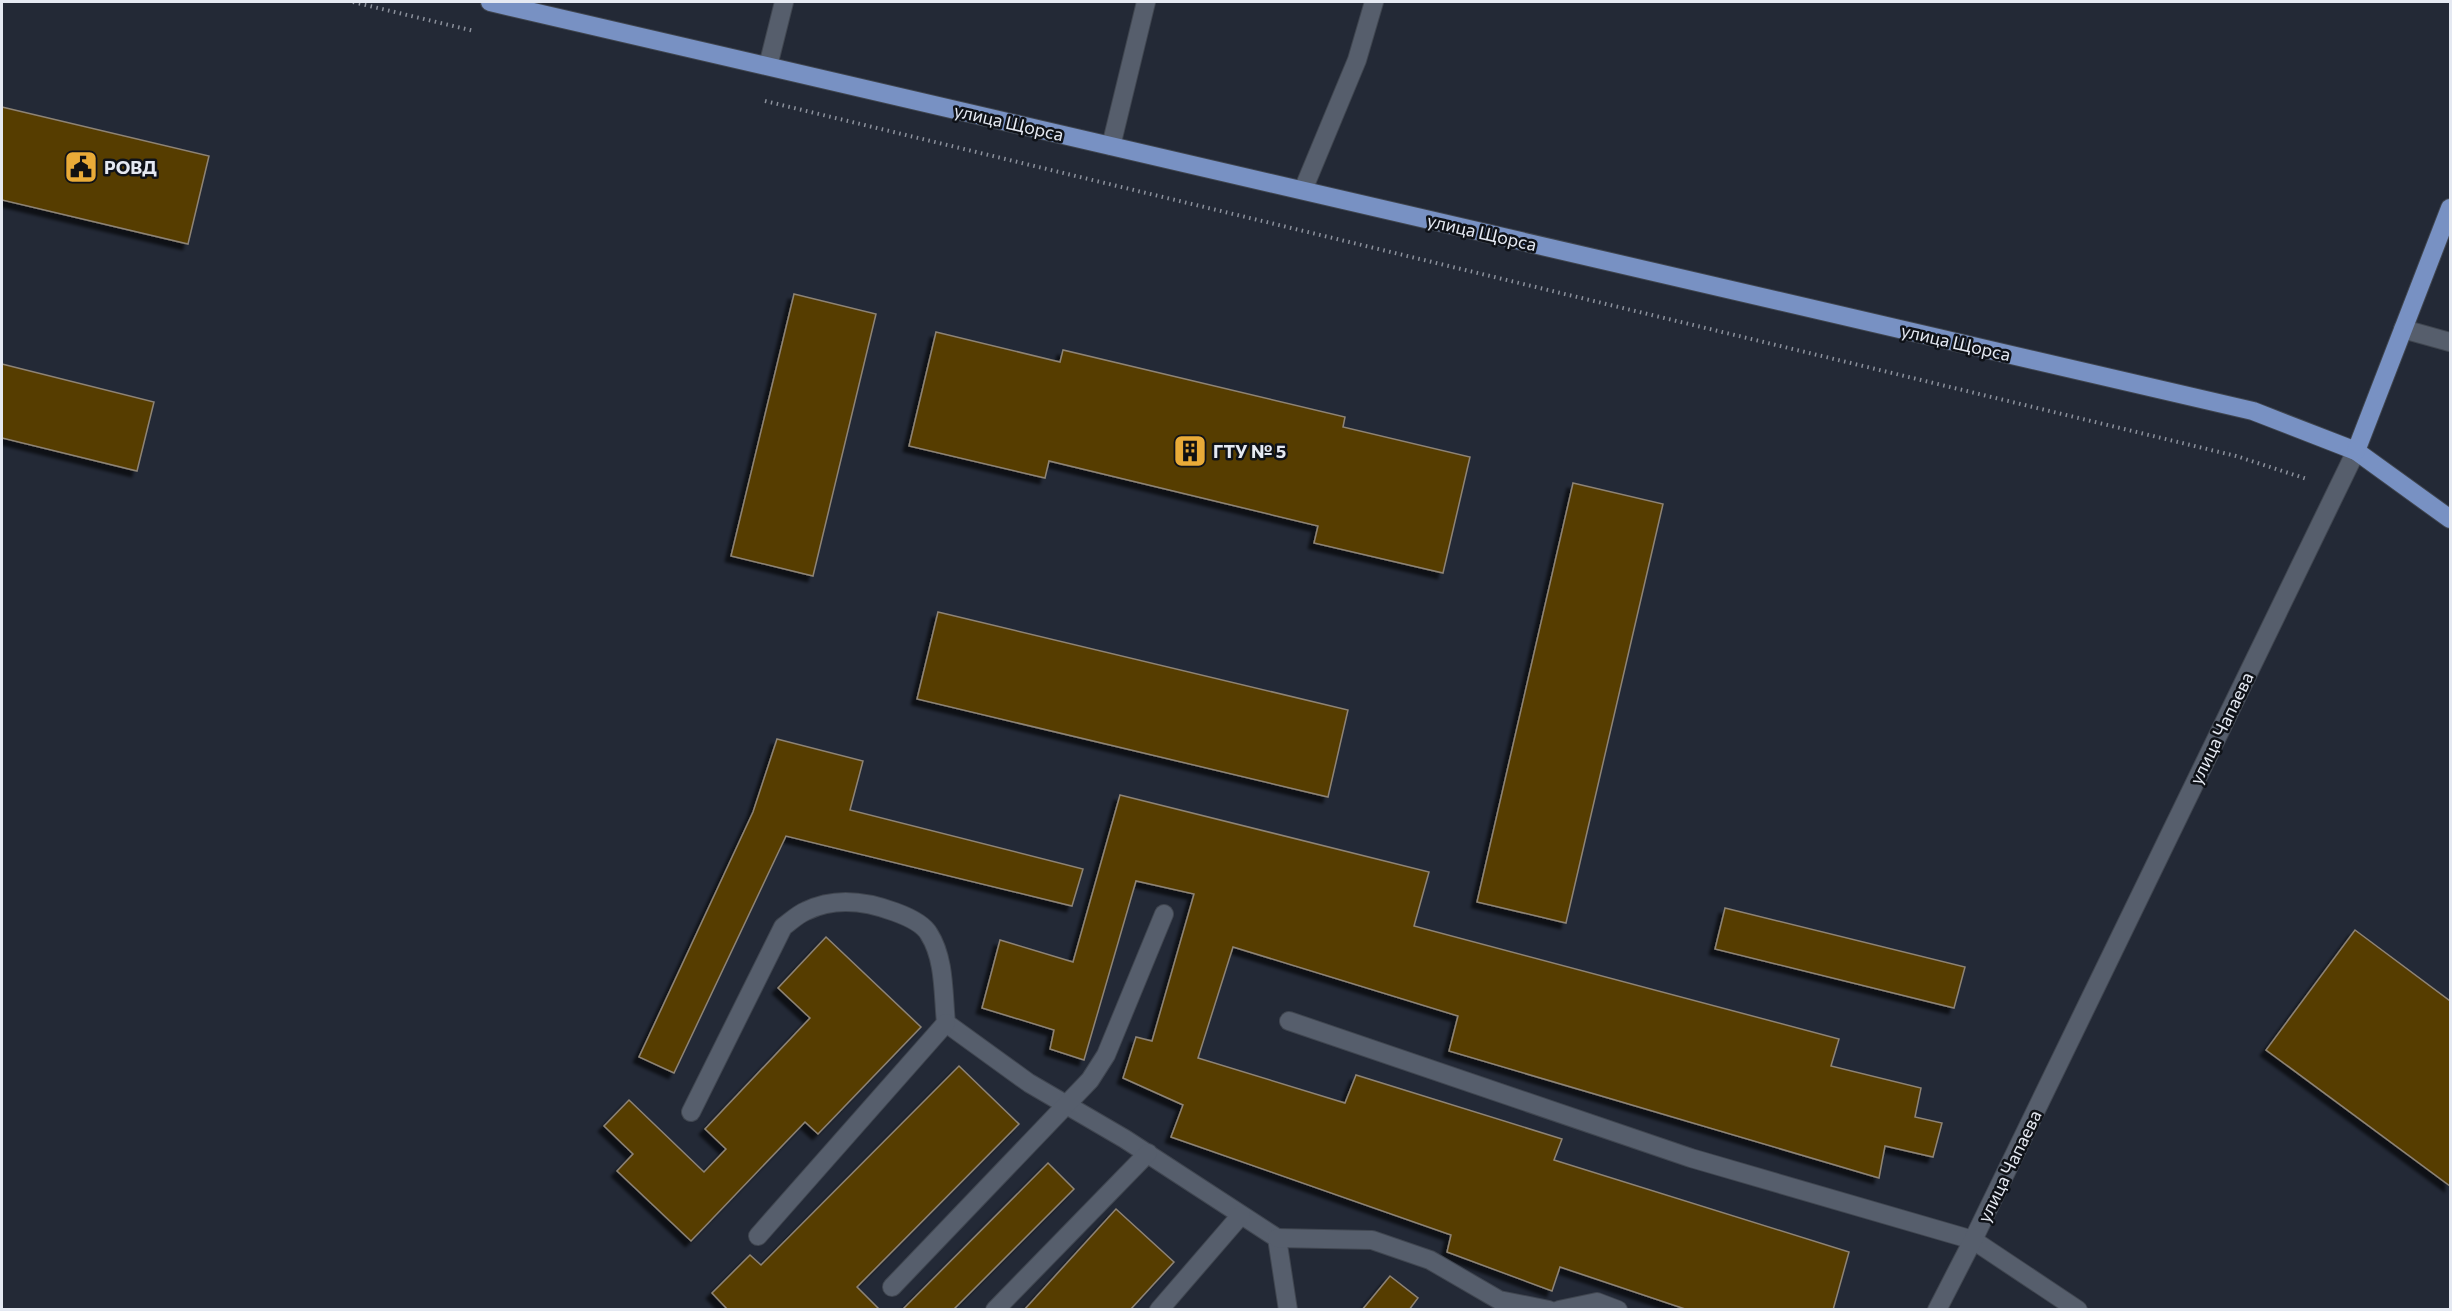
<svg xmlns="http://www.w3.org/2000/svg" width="2452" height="1311" font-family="Commissioner,sans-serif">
<defs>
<filter id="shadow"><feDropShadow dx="-5.5" dy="5.5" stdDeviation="1.5" flood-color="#0009"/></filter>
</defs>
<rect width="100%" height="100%" fill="#232936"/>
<!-- building -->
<g fill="#563c06" stroke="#8e8475" stroke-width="1.5" filter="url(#shadow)">
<polygon points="2,107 209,156 188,244 2,200"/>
<polygon points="794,294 876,314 813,576 731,556"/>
<polygon points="936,332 1060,362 1063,350 1345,417 1343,427 1470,457 1443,573 1314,543 1318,526 1049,461 1045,478 909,446"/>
<polygon points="2,364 154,402 137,471 2,438"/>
<polygon points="1573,483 1663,504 1566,923 1477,902"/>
<polygon points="938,612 1348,710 1328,797 917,699"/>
<polygon points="777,739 863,761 850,810 1083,869 1072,906 786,836 674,1073 639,1057 753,812"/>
<polygon points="1120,795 1429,872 1414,926 1839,1039 1831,1066 1921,1088 1915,1117 1942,1123 1933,1157 1885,1146 1879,1178 1449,1051 1458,1016 1233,947 1198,1058 1345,1103 1356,1075 1562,1139 1554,1160 1849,1252 1833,1310 1688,1310 1560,1267 1552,1291 1447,1252 1451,1235 1171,1137 1183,1105 1123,1078 1136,1037 1152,1041 1194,894 1136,881 1084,1060 1050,1049 1054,1030 982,1008 1000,940 1073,962"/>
<polygon points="1725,908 1965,967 1954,1008 1715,949"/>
<polygon points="2355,930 2450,1001 2450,1186 2266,1050"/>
<polygon points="826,937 921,1027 818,1134 805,1122 691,1241 617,1171 633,1154 604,1126 629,1100 704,1172 726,1149 705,1129 810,1018 778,988"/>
<polygon points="959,1066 1019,1124 857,1287 880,1310 728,1310 712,1293 750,1255 761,1265"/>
<polygon points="1048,1163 1074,1189 953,1310 902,1310"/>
<polygon points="1116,1209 1174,1262 1130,1310 1024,1310"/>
<polygon points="1390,1276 1418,1298 1409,1310 1362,1310"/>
</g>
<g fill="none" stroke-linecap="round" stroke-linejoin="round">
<defs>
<g id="minor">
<polyline points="768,66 784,2"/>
<polyline points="1111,146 1146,2"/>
<polyline points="1303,190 1357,60 1374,2"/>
<polyline points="2403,329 2450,342"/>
<polyline points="1289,1021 1691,1158 1973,1240 2078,1310"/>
<path d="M691,1112L783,927C790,922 798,914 806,911C834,897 866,901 895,912C906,916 923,923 929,934C945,959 943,994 946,1023L1029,1083L1125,1139L1277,1238L1288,1310"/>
<polyline points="758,1236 946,1023"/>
<polyline points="1277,1238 1372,1240 1430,1260 1499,1300 1549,1310"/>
<polyline points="892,1287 1090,1080 1106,1055 1164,914"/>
<polyline points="995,1310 1148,1153"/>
<polyline points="1159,1310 1241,1215"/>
<polyline points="1559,1310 1597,1302 1618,1310"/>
<polyline points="1937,1310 1973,1240 2356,451"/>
</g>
<g id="major">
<polyline points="490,2 2253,411 2356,451 2450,519"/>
<polyline points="2356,451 2450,208"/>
</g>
</defs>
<!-- minor casing -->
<use href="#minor" stroke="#404650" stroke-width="20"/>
<!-- major casing -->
<use href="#major" stroke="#404650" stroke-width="20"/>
<!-- path -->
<g stroke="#8c919c" stroke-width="4" stroke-dasharray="1.5 4.5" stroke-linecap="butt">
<polyline points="353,2 474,31"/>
<polyline points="765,101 2236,456 2307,479"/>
</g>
<!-- minor -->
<use href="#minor" stroke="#565e6c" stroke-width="18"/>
<!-- major -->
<use href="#major" stroke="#7891c3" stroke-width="18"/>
</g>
<!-- icons -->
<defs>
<symbol id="civic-square" viewBox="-11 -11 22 22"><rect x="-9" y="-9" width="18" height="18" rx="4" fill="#e9ab38" stroke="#0f1218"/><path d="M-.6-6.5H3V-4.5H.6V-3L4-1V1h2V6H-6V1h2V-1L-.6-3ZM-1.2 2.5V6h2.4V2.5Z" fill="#111"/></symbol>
<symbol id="building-square" viewBox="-11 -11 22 22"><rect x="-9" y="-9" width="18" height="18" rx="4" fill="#e9ab38" stroke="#0f1218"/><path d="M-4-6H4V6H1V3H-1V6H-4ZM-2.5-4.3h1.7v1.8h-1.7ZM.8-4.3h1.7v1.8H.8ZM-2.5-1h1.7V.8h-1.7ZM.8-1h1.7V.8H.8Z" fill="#111"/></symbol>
</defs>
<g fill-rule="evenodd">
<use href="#civic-square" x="62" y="148" width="38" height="38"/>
<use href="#building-square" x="1171" y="432" width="38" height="38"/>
</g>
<g text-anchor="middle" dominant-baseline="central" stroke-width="5" stroke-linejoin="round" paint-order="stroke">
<!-- street labels -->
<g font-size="18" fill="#e5e9f2" stroke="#0f1218">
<text transform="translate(1009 122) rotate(13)">улица Щорса</text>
<text transform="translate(1482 232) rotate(13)">улица Щорса</text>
<text transform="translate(1956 342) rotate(13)">улица Щорса</text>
<text transform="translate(2221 728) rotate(-64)">улица Чапаева</text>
<text transform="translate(2009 1166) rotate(-64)">улица Чапаева</text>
</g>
<!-- poi labels -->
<g font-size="18" font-weight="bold" fill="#e5e9f2" stroke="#0f1218" text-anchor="start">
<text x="104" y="167">РОВД</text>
<text x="1213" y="451">ГТУ № 5</text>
</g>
</g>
<!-- border -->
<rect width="2452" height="1311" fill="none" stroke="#e5e9f2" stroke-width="6"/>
</svg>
